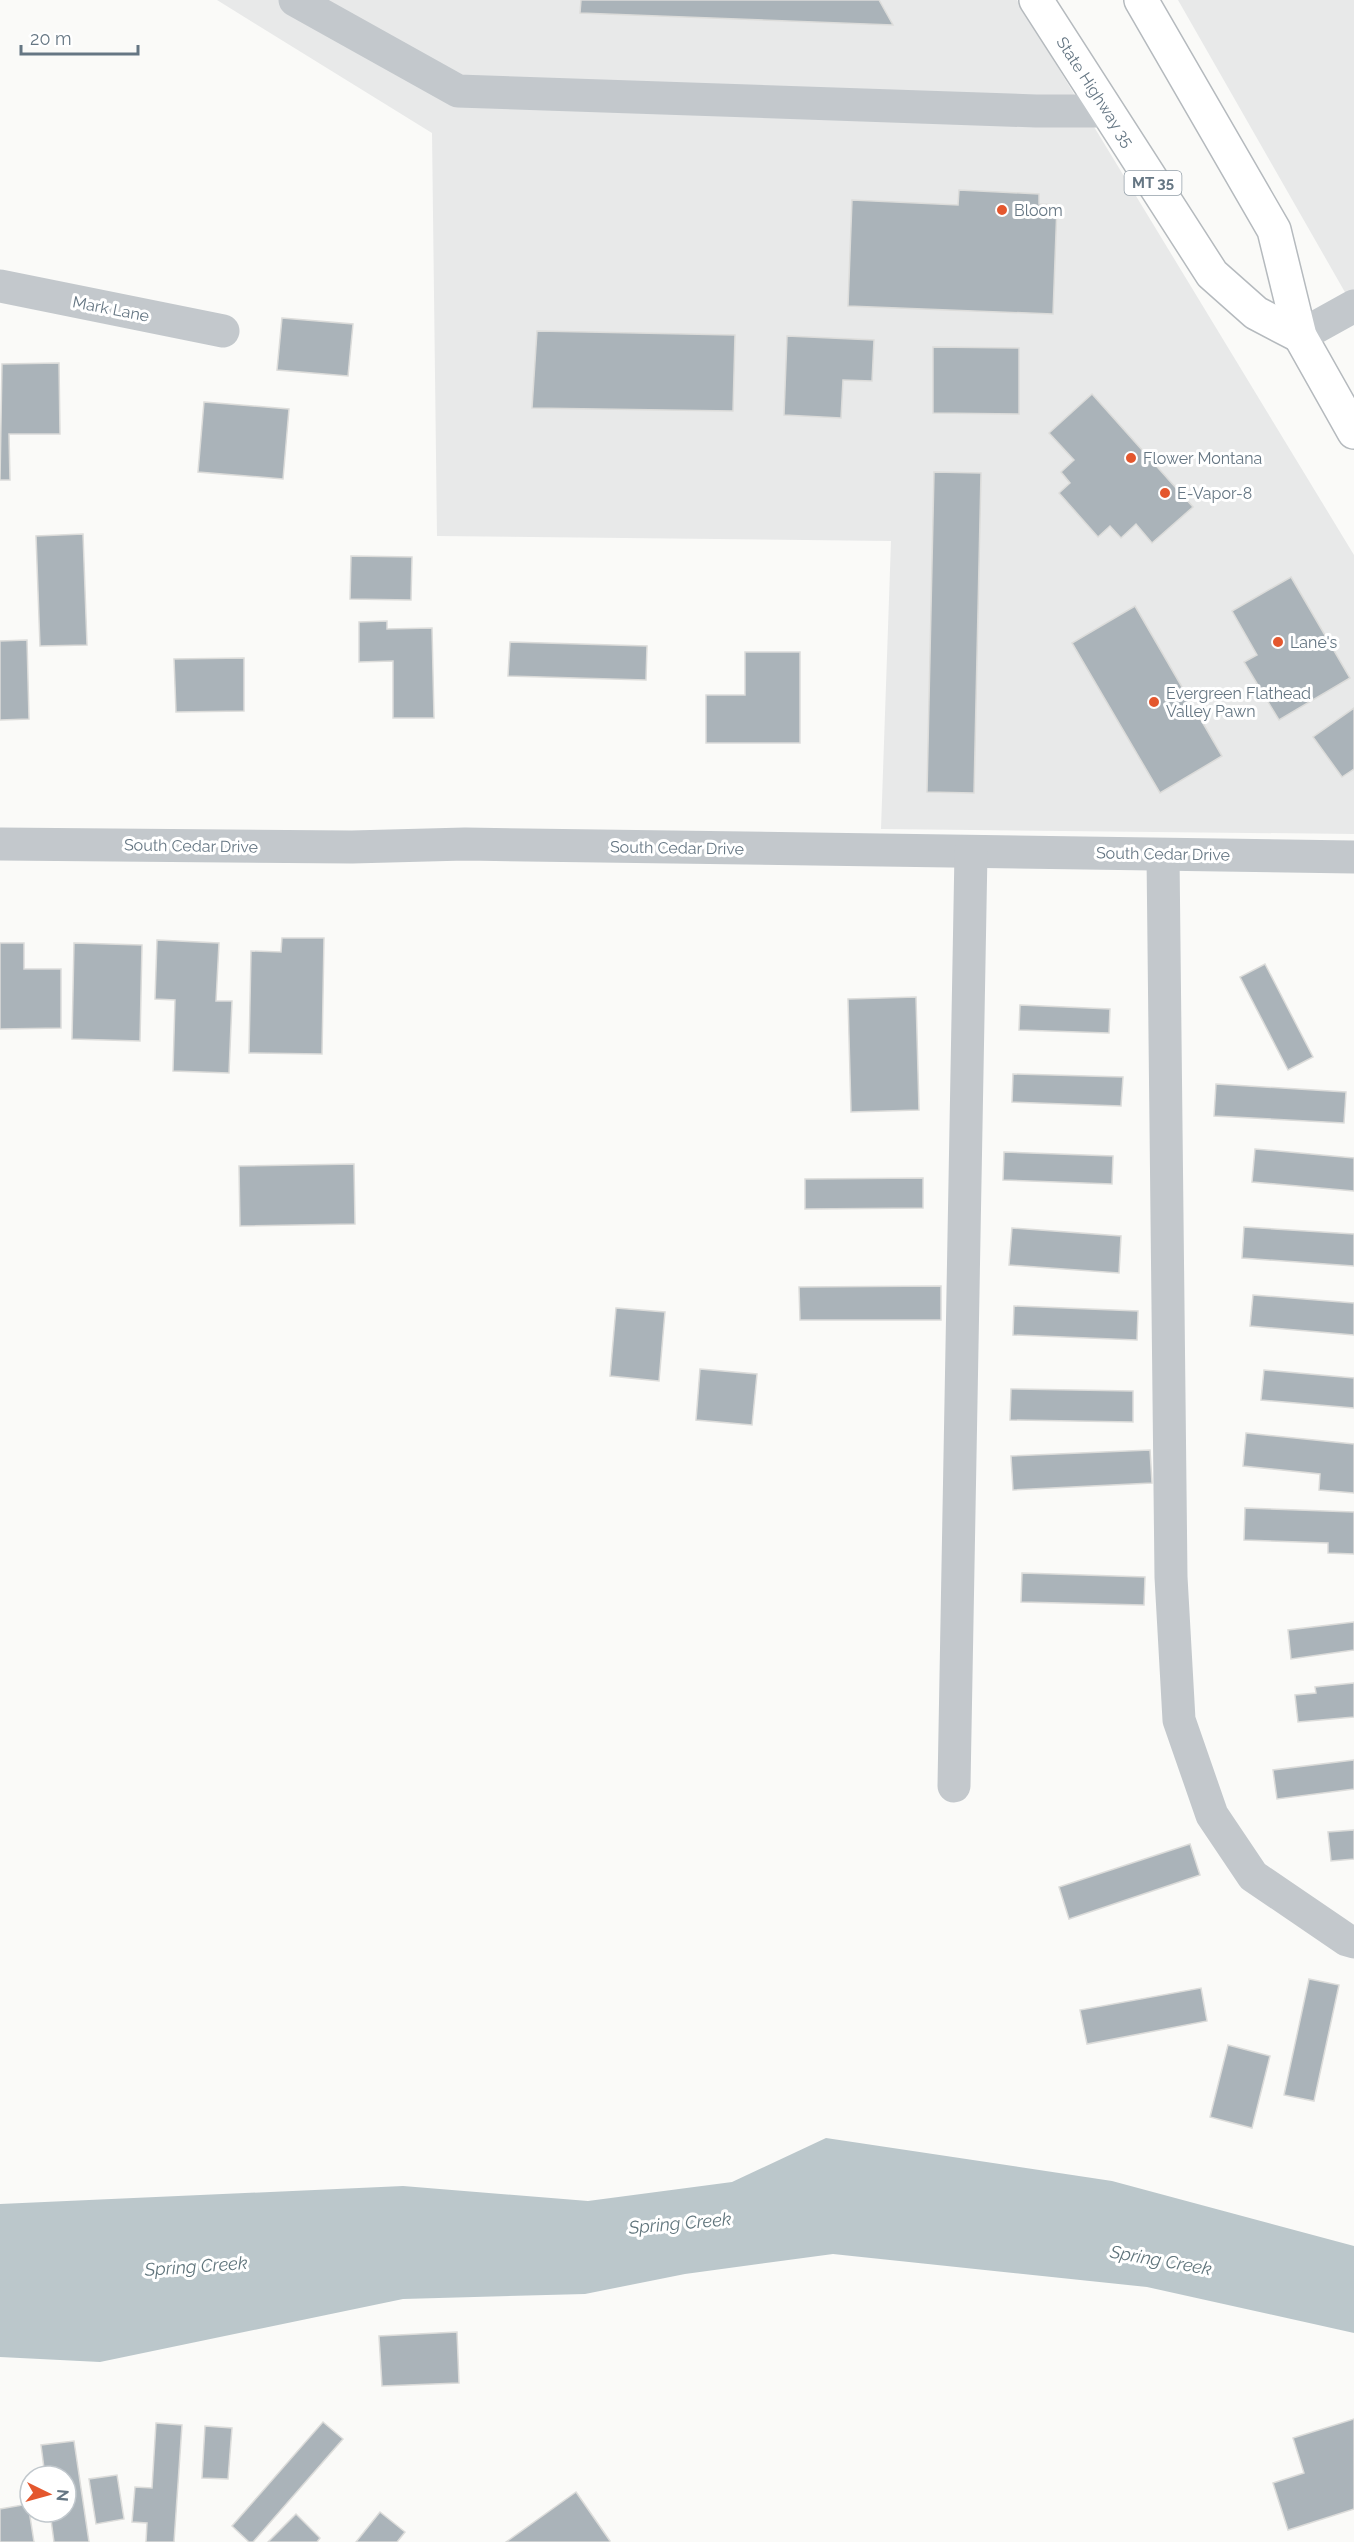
<svg xmlns="http://www.w3.org/2000/svg" width="1354" height="2542" font-family="Raleway,sans-serif">
<rect width="100%" height="100%" fill="#fafaf8"/>
<!-- built -->
<g fill="#e8e9e9">
<polygon points="217,0 1017,0 1354,555 1354,834 881,829 891,541 437,536 432,133"/>
<polygon points="1178,0 1354,0 1354,308"/>
</g>
<!-- water -->
<polygon fill="#bbc7cb" points="826,2138 1112,2181 1354,2246 1354,2333 1147,2287 833,2254 685,2274 585,2294 403,2299 100,2362 0,2357 0,2204 403,2186 588,2201 732,2182"/>
<!-- building -->
<g fill="#aab3b9" stroke="#dcdcda" stroke-width="1.5">
<polygon points="581,0 879,0 893,25 580,13"/>
<polygon points="959,190 1039,194 1039,204 1057,205 1053,314 848,306 852,200 958,205"/>
<polygon points="282,318 353,324 348,376 277,370"/>
<polygon points="537,331 735,335 733,411 532,408"/>
<polygon points="787,336 874,340 872,381 843,380 841,418 784,415"/>
<polygon points="933,347 1019,348 1019,414 933,413"/>
<polygon points="59,363 60,434 9,434 10,480 0,480 2,364"/>
<polygon points="1092,394 1193,507 1152,543 1136,524 1121,538 1110,526 1098,537 1059,493 1070,483 1061,472 1074,460 1049,433"/>
<polygon points="204,402 289,409 283,479 198,472"/>
<polygon points="934,472 981,473 974,793 927,792"/>
<polygon points="83,534 87,645 40,646 36,536"/>
<polygon points="351,556 412,557 411,600 350,599"/>
<polygon points="1291,577 1350,678 1279,720 1244,662 1257,655 1232,611"/>
<polygon points="1135,606 1222,756 1160,793 1072,643"/>
<polygon points="387,621 387,629 432,628 434,718 393,718 393,661 359,662 359,622"/>
<polygon points="27,640 29,719 0,720 0,641"/>
<polygon points="510,642 647,646 646,680 508,676"/>
<polygon points="745,652 800,652 800,743 706,743 706,695 745,695"/>
<polygon points="244,658 244,711 176,712 174,659"/>
<polygon points="1354,708 1354,769 1342,777 1313,737"/>
<polygon points="282,938 324,938 322,1054 249,1053 251,951 281,952"/>
<polygon points="157,940 219,943 216,1001 232,1001 229,1073 173,1071 175,1000 155,999"/>
<polygon points="0,943 24,943 24,969 61,969 61,1028 0,1029"/>
<polygon points="74,943 142,945 140,1041 72,1039"/>
<polygon points="1265,964 1313,1057 1288,1070 1240,977"/>
<polygon points="916,997 919,1110 851,1112 848,999"/>
<polygon points="1020,1005 1110,1009 1109,1033 1019,1030"/>
<polygon points="1013,1074 1123,1077 1121,1106 1012,1102"/>
<polygon points="1216,1084 1346,1092 1344,1123 1214,1116"/>
<polygon points="1255,1149 1354,1158 1354,1191 1252,1182"/>
<polygon points="1004,1152 1113,1156 1112,1184 1003,1180"/>
<polygon points="354,1164 355,1224 240,1226 239,1166"/>
<polygon points="923,1178 923,1208 805,1209 805,1179"/>
<polygon points="1244,1227 1354,1234 1354,1266 1242,1258"/>
<polygon points="1012,1228 1121,1236 1119,1273 1009,1265"/>
<polygon points="941,1286 941,1320 800,1320 799,1287"/>
<polygon points="1253,1295 1354,1303 1354,1335 1250,1326"/>
<polygon points="1014,1306 1138,1311 1137,1340 1013,1335"/>
<polygon points="616,1308 665,1312 659,1381 610,1376"/>
<polygon points="700,1369 757,1374 752,1425 696,1420"/>
<polygon points="1264,1370 1354,1378 1354,1408 1261,1400"/>
<polygon points="1011,1389 1133,1391 1133,1422 1010,1420"/>
<polygon points="1246,1433 1354,1444 1354,1493 1319,1490 1320,1474 1243,1466"/>
<polygon points="1150,1450 1152,1483 1013,1490 1011,1456"/>
<polygon points="1245,1508 1354,1512 1354,1554 1328,1553 1328,1543 1244,1540"/>
<polygon points="1022,1573 1145,1577 1144,1605 1021,1602"/>
<polygon points="1354,1622 1354,1650 1291,1659 1288,1630"/>
<polygon points="1354,1683 1354,1717 1298,1722 1295,1695 1316,1693 1315,1687"/>
<polygon points="1354,1760 1354,1789 1277,1799 1273,1770"/>
<polygon points="1354,1830 1354,1859 1331,1861 1328,1832"/>
<polygon points="1190,1844 1200,1875 1069,1919 1059,1887"/>
<polygon points="1309,1979 1339,1985 1314,2101 1284,2095"/>
<polygon points="1201,1988 1207,2021 1087,2044 1080,2010"/>
<polygon points="1228,2045 1270,2056 1252,2128 1210,2117"/>
<polygon points="457,2332 459,2383 382,2386 379,2336"/>
<polygon points="1354,2419 1354,2509 1288,2530 1273,2483 1304,2473 1293,2438"/>
<polygon points="323,2422 343,2439 253,2542 249,2542 232,2526"/>
<polygon points="156,2423 182,2425 174,2542 146,2542 147,2523 132,2522 135,2487 152,2488"/>
<polygon points="205,2426 232,2428 228,2479 202,2478"/>
<polygon points="74,2441 89,2542 54,2542 50,2512 66,2512 66,2476 45,2476 41,2445"/>
<polygon points="117,2475 124,2519 96,2524 89,2479"/>
<polygon points="576,2492 610,2541 609,2542 506,2542"/>
<polygon points="28,2504 34,2542 0,2542 0,2509"/>
<polygon points="380,2512 405,2532 397,2542 356,2542"/>
<polygon points="296,2514 320,2538 317,2542 268,2542"/>
</g>
<g fill="none" stroke-linecap="round" stroke-linejoin="round">
<defs>
<g id="major">
<polyline points="1036,0 1212,274 1256,313 1300,336"/>
<polyline points="1141,0 1274,230 1300,336 1354,432"/>
</g>
</defs>
<!-- major casing -->
<use href="#major" stroke="#b5babe" stroke-width="36"/>
<!-- minor -->
<g stroke="#c3c8cc" stroke-width="33">
<polyline points="295,0 458,91 1036,111 1107,111"/>
<polyline points="0,286 223,331"/>
<polyline points="1300,336 1354,306"/>
<polyline points="0,844 352,847 465,844 1354,857"/>
<polyline points="1163,855 1171,1577 1179,1720 1212,1815 1253,1876 1347,1940 1354,1942"/>
<polyline points="954,1786 971,852"/>
</g>
<!-- major -->
<use href="#major" stroke="#fff" stroke-width="33"/>
</g>
<!-- markers -->
<g fill="#e4572e" stroke="#fff" stroke-width="2">
<circle cx="1002" cy="210" r="6"/>
<circle cx="1131" cy="458" r="6"/>
<circle cx="1165" cy="493" r="6"/>
<circle cx="1278" cy="642" r="6"/>
<circle cx="1154" cy="702" r="6"/>
</g>
<g text-anchor="middle" dominant-baseline="central" stroke-width="6" stroke-linejoin="round" paint-order="stroke">
<!-- shield labels -->
<rect fill="#fff" stroke="#939fa8" stroke-width="1.5" x="1124.5" y="171" width="57" height="24" rx="4.5"/>
<g font-size="15" font-weight="bold" fill="#657683">
<text x="1153" y="183">MT 35</text>
</g>
<!-- street labels -->
<g font-size="16" fill="#657683" stroke="#fff">
<text transform="translate(1095 92) rotate(57)">State Highway 35</text>
<text transform="translate(111 309) rotate(11)">Mark Lane</text>
<text transform="translate(191 846) rotate(1)">South Cedar Drive</text>
<text transform="translate(677 848) rotate(1)">South Cedar Drive</text>
<text transform="translate(1163 854) rotate(1)">South Cedar Drive</text>
</g>
<!-- poi labels -->
<g font-size="16" fill="#657683" stroke="#fff" text-anchor="start">
<text x="1014" y="210">Bloom</text>
<text x="1143" y="458">Flower Montana</text>
<text x="1177" y="493">E-Vapor-8</text>
<text x="1290" y="642">Lane's</text>
<text x="1166" y="693">Evergreen Flathead<tspan x="1166" dy="18">Valley Pawn</tspan></text>
</g>
<!-- water labels -->
<g font-size="18" font-style="italic" fill="#60757c" stroke="#fff">
<text transform="translate(680 2223) rotate(-5)">Spring Creek</text>
<text transform="translate(1161 2260) rotate(10)">Spring Creek</text>
<text transform="translate(196 2266) rotate(-4)">Spring Creek</text>
</g>
</g>
<!-- north arrow -->
<g transform="translate(48 2494) rotate(95)"><circle r="28" fill="#ffffff" stroke="#c1c8cd" stroke-width="1.5"/>
<path d="M0-4.5L10 22L0 15L-10 22Z" fill="#e4572e"/>
<text y="-9" font-size="16" font-weight="bold" text-anchor="middle" fill="#657683">N</text>
</g>
<!-- scale -->
<path d="M21 45v9h117v-9" fill="none" stroke="#657683" stroke-width="3"/>
<text x="30" y="45" font-size="18" fill="#657683" stroke="#ffffff" stroke-width="4.5" paint-order="stroke">20 m</text>
</svg>
